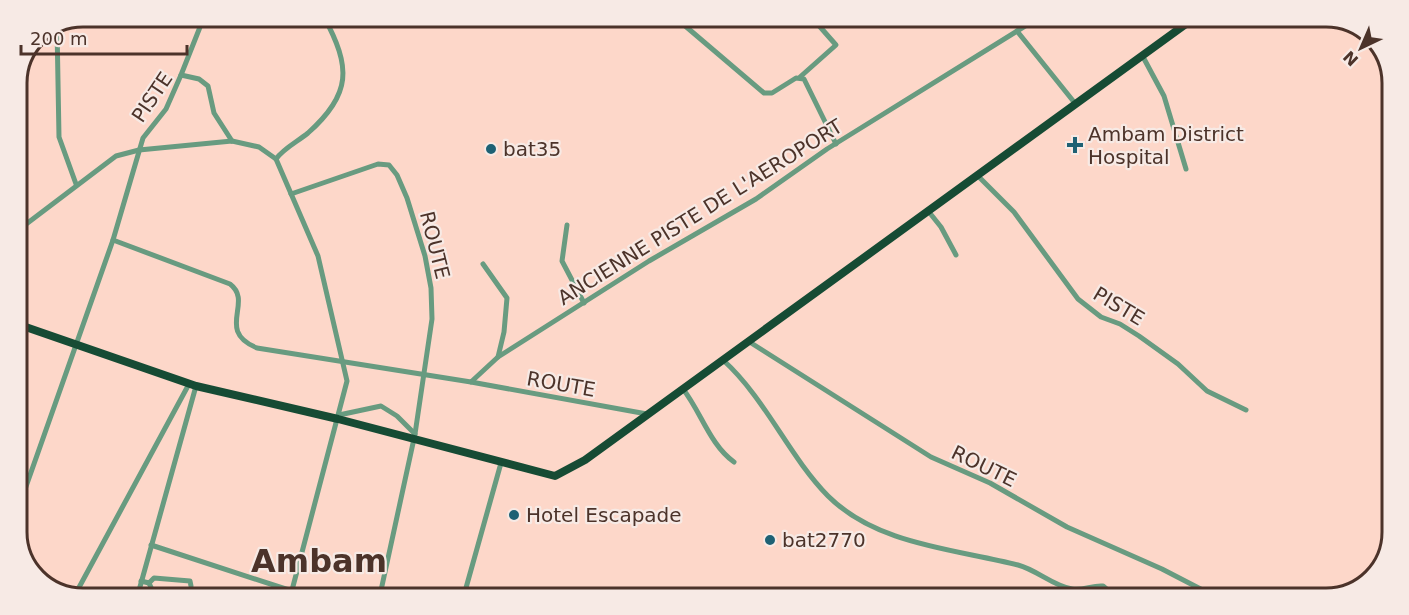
<svg xmlns="http://www.w3.org/2000/svg" width="1409" height="615" font-family="'DejaVu Sans',sans-serif">
<rect width="100%" height="100%" fill="#fdd7c9"/>
<g fill="none" stroke-linecap="round" stroke-linejoin="round">
<!-- minor -->
<g stroke="#689b80" stroke-width="5">
<polyline points="677,19 764,93 772,93 796,78 804,79 836,144"/>
<polyline points="57,27 59,137 76,184"/>
<polyline points="1017,31 1074,102"/>
<polyline points="1142,55 1164,96 1186,169"/>
<polyline points="181,75 204,17"/>
<polyline points="800,77 836,45 814,20"/>
<path d="M276,159C284,148 297,142 308,133C352,94 351,67 324,17"/>
<polyline points="977,175 1014,212 1078,299 1101,317 1120,324 1139,336 1178,364 1207,391 1246,410"/>
<polyline points="291,194 378,164 389,165 397,175 407,198 425,256 431,288 432,319 415,434 380,595"/>
<polyline points="929,212 941,227 956,255"/>
<polyline points="567,225 562,261 584,303"/>
<polyline points="17,231 116,156 139,150 232,141 259,147 276,159 318,256 347,381 291,594"/>
<path d="M113,240L230,284C254,302 215,331 257,348L471,382L498,357L649,261L756,199L827,149L1035,20"/>
<polyline points="483,264 507,298 504,332 498,357"/>
<polyline points="748,341 931,457 990,483 1067,527 1162,569 1218,598"/>
<path d="M723,360C766,399 788,455 828,496C877,545 955,549 1018,565C1037,570 1053,586 1072,589C1083,591 1092,585 1103,586L1117,598"/>
<polyline points="471,382 647,414"/>
<path d="M683,389C701,412 710,445 734,462"/>
<polyline points="339,415 381,406 397,416 415,434"/>
<polyline points="17,512 113,240 143,138 166,109 181,75 199,79 208,86 214,113 232,141"/>
<polyline points="151,545 292,591"/>
<polyline points="141,581 149,583 154,578 190,581 191,586"/>
<polyline points="149,583 154,594"/>
<polyline points="76,593 189,384"/>
<polyline points="138,594 196,386"/>
<polyline points="464,595 501,463"/>
</g>
<!-- trunk -->
<polyline stroke="#164b34" stroke-width="8" points="17,324 196,386 338,419 555,476 585,460 1190,21"/>
</g>
<!-- markers -->
<g fill="#1e6174" stroke="#f7eae5" stroke-width="2">
<path d="M1072 136h6v6h6v6h-6v6h-6v-6h-6v-6h6z"/>
<circle cx="491" cy="149" r="6"/>
<circle cx="514" cy="515" r="6"/>
<circle cx="770" cy="540" r="6"/>
</g>
<g text-anchor="middle" dominant-baseline="central" stroke-width="4.5" stroke-linejoin="round" paint-order="stroke">
<!-- street labels -->
<g font-size="20" fill="#4c332a" stroke="#f7eae5">
<text transform="translate(152 97) rotate(-56)">PISTE</text>
<text transform="translate(700 212) rotate(-32)">ANCIENNE PISTE DE L'AEROPORT</text>
<text transform="translate(435 245) rotate(76)">ROUTE</text>
<text transform="translate(1119 306) rotate(31)">PISTE</text>
<text transform="translate(561 384) rotate(10)">ROUTE</text>
<text transform="translate(984 466) rotate(26)">ROUTE</text>
</g>
<!-- poi labels -->
<g font-size="20" fill="#4c332a" stroke="#f7eae5" text-anchor="start">
<text x="1088" y="134">Ambam District<tspan x="1088" dy="23">Hospital</tspan></text>
<text x="503" y="149">bat35</text>
<text x="526" y="515">Hotel Escapade</text>
<text x="782" y="540">bat2770</text>
</g>
<!-- town labels -->
<g font-size="32" font-weight="bold" fill="#4c332a" stroke="#f7eae5">
<text x="319" y="561">Ambam</text>
</g>
</g>
<!-- crop -->
<path d="M0 0H1409V615H0ZM83 27H1326A56 56 0 0 1 1382 83V532A56 56 0 0 1 1326 588H83A56 56 0 0 1 27 532V83A56 56 0 0 1 83 27Z" fill="#f7eae5" fill-rule="evenodd"/>
<path fill="none" stroke="#4c332a" stroke-width="3" d="M83 27H1326A56 56 0 0 1 1382 83V532A56 56 0 0 1 1326 588H83A56 56 0 0 1 27 532V83A56 56 0 0 1 83 27Z"/>
<!-- north arrow -->
<g transform="translate(1361 48) rotate(224)" stroke="#f7eae5" stroke-width="4.5" paint-order="stroke">
<path d="M0-4.5L10 22L0 15L-10 22Z" fill="#4c332a"/>
<text y="-9" font-size="16" font-weight="bold" text-anchor="middle" fill="#4c332a">N</text>
</g>
<!-- scale -->
<path d="M21 45v9h166v-9" fill="none" stroke="#4c332a" stroke-width="3"/>
<text x="30" y="45" font-size="18" fill="#4c332a" stroke="#f7eae5" stroke-width="4.5" paint-order="stroke">200 m</text>
</svg>
